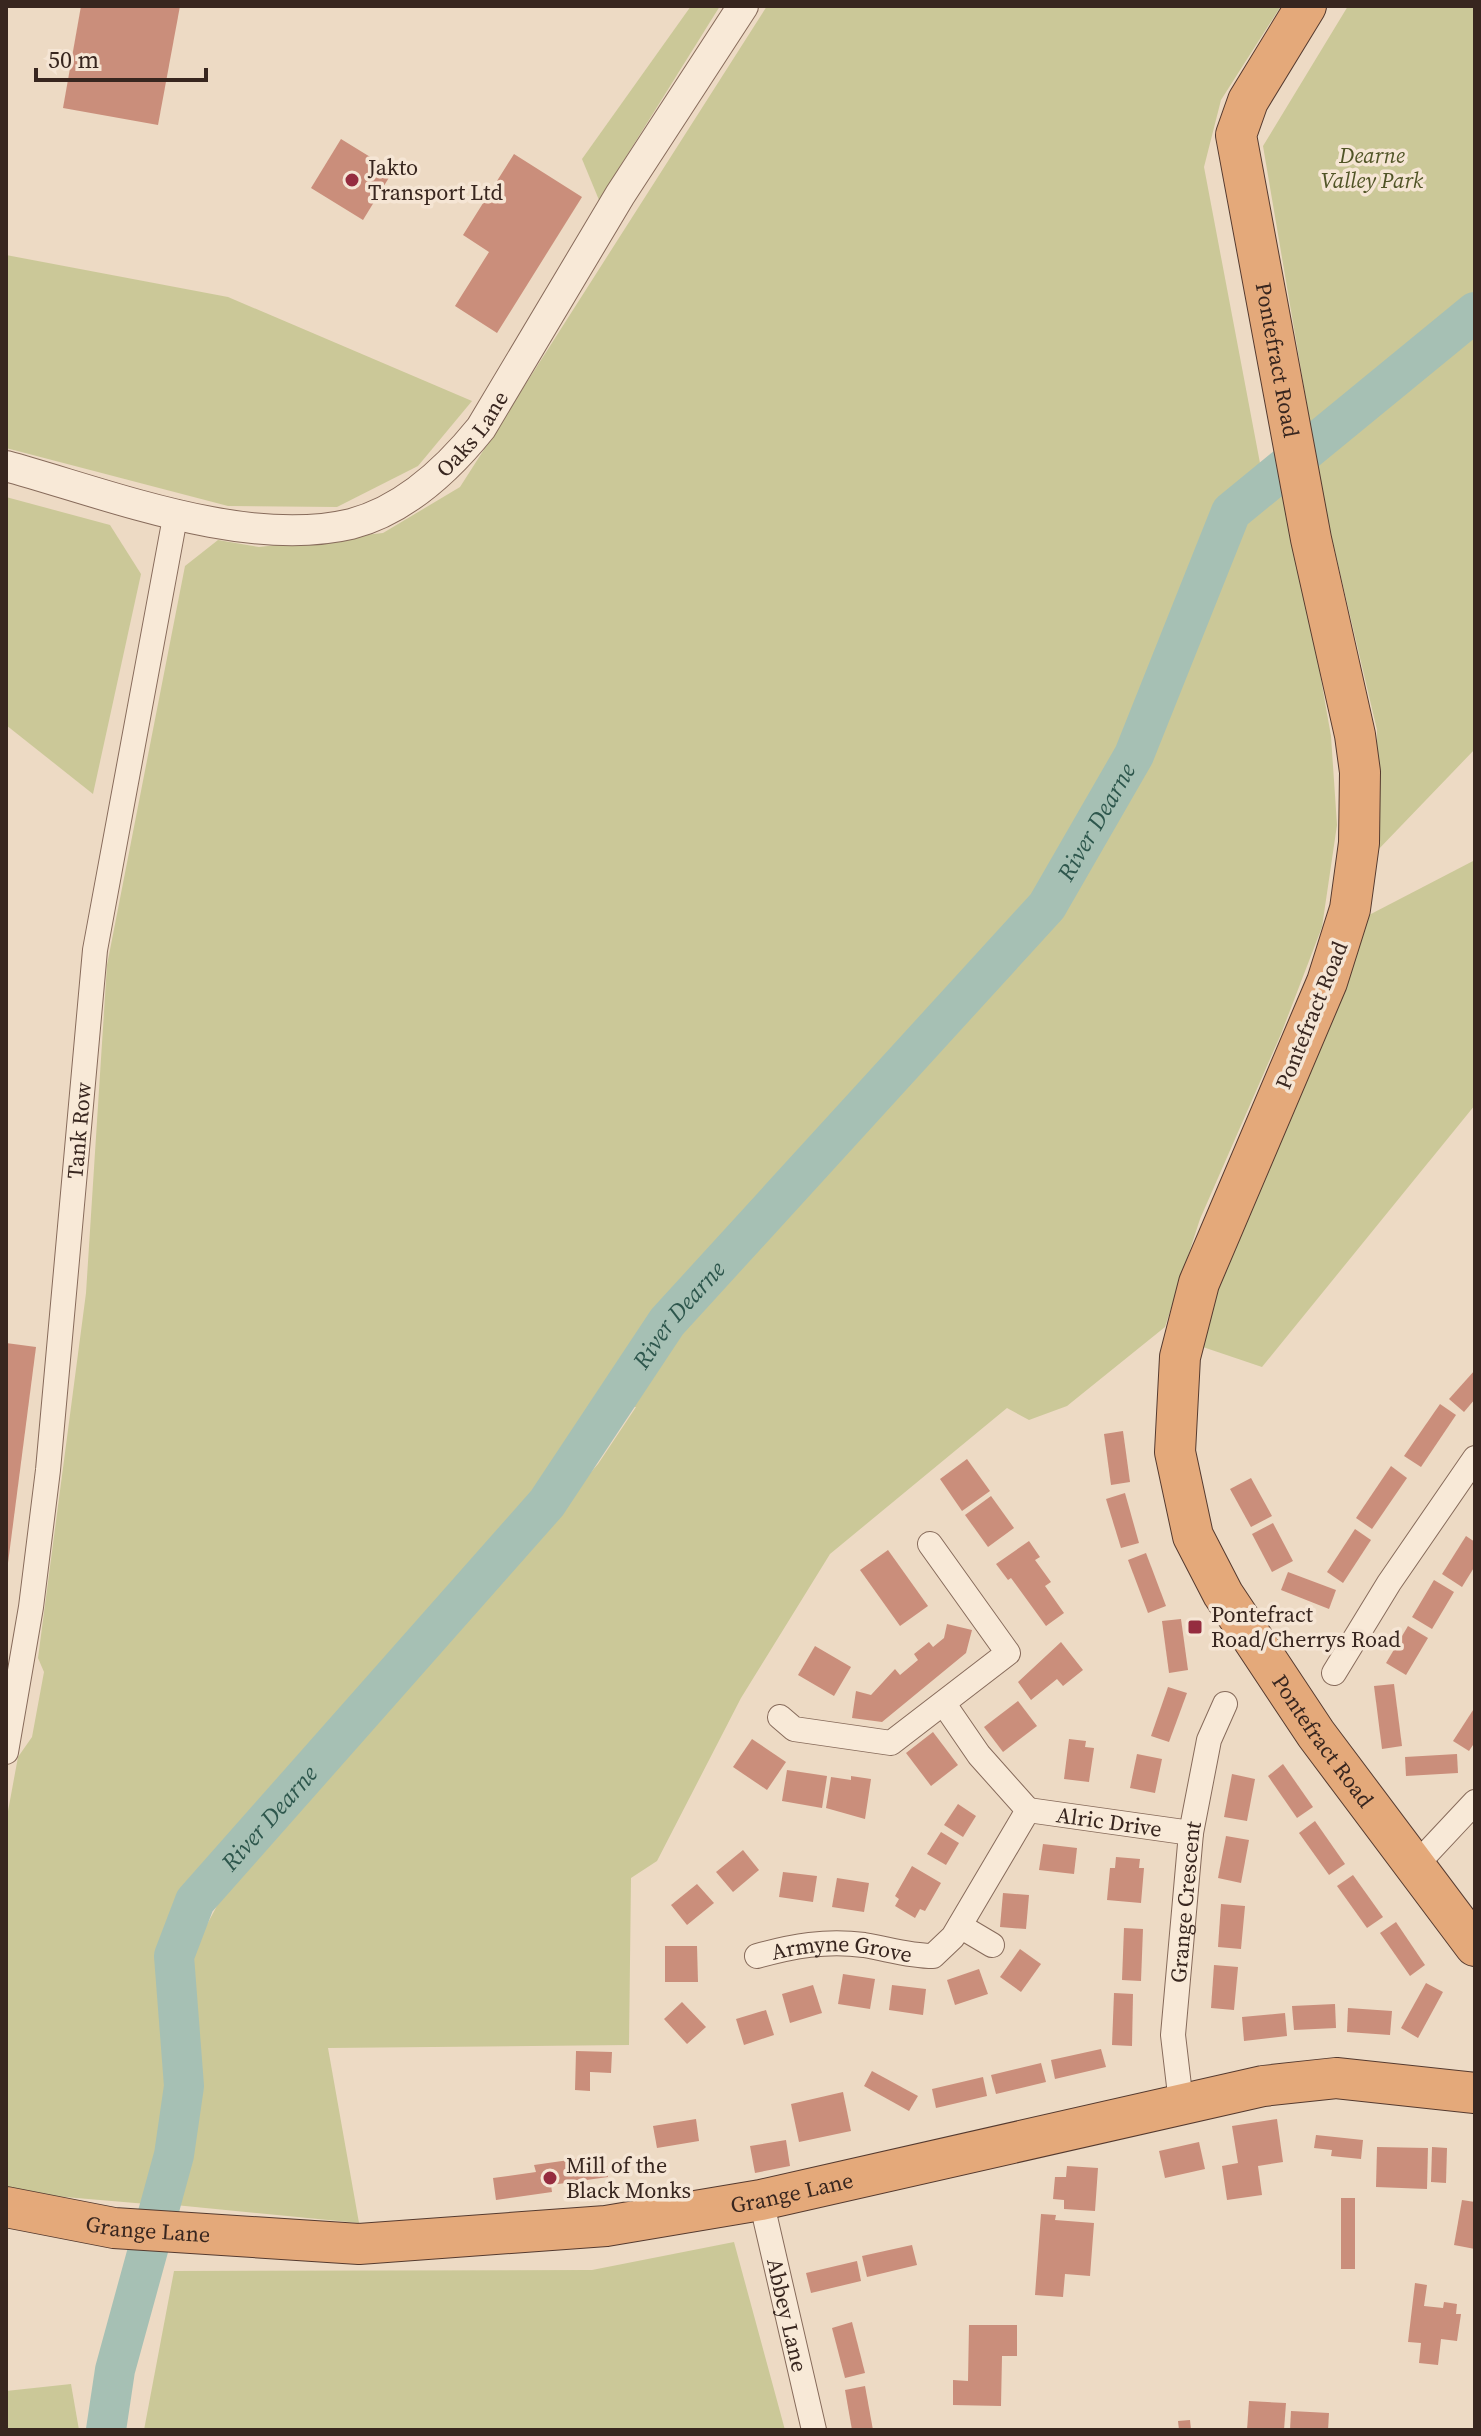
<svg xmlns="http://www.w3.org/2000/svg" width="1481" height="2436" font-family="'Source Serif 4',serif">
<rect width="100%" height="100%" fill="#eddac4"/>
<!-- green -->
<g fill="#cbc898">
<polygon points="691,6 720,6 599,200 582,159"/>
<polygon points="767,6 1281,6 1221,100 1204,167 1260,463 1275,453 1307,600 1331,736 1337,825 1322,927 1281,1034 1200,1219 1165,1327 1067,1406 1029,1420 1007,1408 830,1554 741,1698 657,1861 631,1878 629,2045 328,2048 359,2223 175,2205 198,2098 187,1962 227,1887 355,1746 598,1464 636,1407 598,1410 539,1494 187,1897 163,1958 170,2089 166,2161 147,2204 6,2192 6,1822 18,1757 32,1737 44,1672 38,1658 86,1293 107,965 185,566 218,540 259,547 383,533 460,487"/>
<polygon points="1348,6 1475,6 1475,749 1375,853 1377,730 1324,505 1263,146"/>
<polygon points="6,255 228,297 472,401 418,466 337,507 228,506 6,448"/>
<polygon points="6,497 110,525 141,574 93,794 6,725"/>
<polygon points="1475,860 1475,1105 1262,1367 1194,1344 1369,915"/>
<polygon points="734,2242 785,2430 144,2430 174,2271 592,2270"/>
<polygon points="71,2384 79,2430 6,2430 6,2391"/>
</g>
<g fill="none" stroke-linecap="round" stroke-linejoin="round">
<!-- river -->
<path stroke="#a6c0b4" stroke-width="40" id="s1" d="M106,2430L115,2370L174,2155L184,2086L174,1956L195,1901L547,1503L667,1322L1047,906L1134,755L1231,512L1475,312"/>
</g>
<!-- building -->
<g fill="#ca8e7b">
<polygon points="81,6 180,6 158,125 63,108"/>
<polygon points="341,139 393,171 363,220 311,188"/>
<polygon points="514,154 582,197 497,333 455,306 489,252 463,235"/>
<polygon points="6,1343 36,1347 8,1563 6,1563"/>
<polygon points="1475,1370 1475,1399 1464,1412 1449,1399"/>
<polygon points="1440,1404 1456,1415 1421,1467 1404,1456"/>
<polygon points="1123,1431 1130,1482 1111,1485 1104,1434"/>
<polygon points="967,1459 990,1491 962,1511 940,1479"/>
<polygon points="1391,1466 1407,1478 1372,1529 1356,1518"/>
<polygon points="1251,1478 1272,1516 1251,1527 1230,1489"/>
<polygon points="1125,1493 1139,1543 1121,1548 1106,1499"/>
<polygon points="991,1496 1014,1528 988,1547 965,1515"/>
<polygon points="1273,1523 1293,1561 1272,1572 1252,1534"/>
<polygon points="1355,1529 1371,1540 1343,1583 1327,1572"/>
<polygon points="1466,1536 1475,1542 1475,1566 1462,1587 1442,1574"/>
<polygon points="1029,1541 1040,1557 1035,1560 1051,1582 1045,1586 1064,1613 1046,1626 1011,1578 1008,1580 996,1564"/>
<polygon points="888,1550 928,1606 900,1626 860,1570"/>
<polygon points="1146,1553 1166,1606 1148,1613 1128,1560"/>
<polygon points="1288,1572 1336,1590 1329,1609 1281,1590"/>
<polygon points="1434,1580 1454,1592 1432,1629 1412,1617"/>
<polygon points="1181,1619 1188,1670 1169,1673 1162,1621"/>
<polygon points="947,1624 972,1630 966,1653 882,1722 852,1718 856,1691 871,1695 895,1669 900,1675 918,1660 914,1654 929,1642 933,1647 944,1638"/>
<polygon points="1408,1626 1428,1638 1406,1675 1386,1663"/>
<polygon points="1061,1642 1083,1670 1063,1686 1057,1679 1031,1700 1018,1682"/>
<polygon points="815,1646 851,1667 834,1696 798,1675"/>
<polygon points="1394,1684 1402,1746 1382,1749 1374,1686"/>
<polygon points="1168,1687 1187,1693 1169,1742 1151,1736"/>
<polygon points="1018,1701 1037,1726 1003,1752 984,1727"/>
<polygon points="1475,1707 1475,1742 1469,1751 1453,1741"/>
<polygon points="933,1732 958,1765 931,1786 906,1753"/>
<polygon points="752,1739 786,1762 767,1790 733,1767"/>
<polygon points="1069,1739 1086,1741 1085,1747 1094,1748 1089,1782 1064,1779"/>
<polygon points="1137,1754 1162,1759 1155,1793 1130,1788"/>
<polygon points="1457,1754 1458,1773 1406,1776 1405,1757"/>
<polygon points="1283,1764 1313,1807 1297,1818 1268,1776"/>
<polygon points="787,1770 827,1776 822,1808 782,1801"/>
<polygon points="1232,1774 1255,1779 1247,1821 1224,1817"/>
<polygon points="851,1776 871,1779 865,1819 826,1808 831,1777 851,1780"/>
<polygon points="958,1804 976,1816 963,1837 944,1825"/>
<polygon points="1315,1821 1345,1864 1329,1875 1299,1833"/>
<polygon points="941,1832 959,1843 946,1865 927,1854"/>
<polygon points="1226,1836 1249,1840 1241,1883 1218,1878"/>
<polygon points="1043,1844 1077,1848 1074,1874 1039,1870"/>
<polygon points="743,1850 759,1870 733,1892 716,1872"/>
<polygon points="1116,1857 1140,1859 1139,1868 1144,1868 1141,1903 1107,1900 1110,1868 1115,1868"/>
<polygon points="912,1866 941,1883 925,1911 920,1909 915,1918 895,1906 899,1899 895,1896"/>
<polygon points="783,1872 817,1876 813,1902 779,1897"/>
<polygon points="1353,1875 1383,1917 1367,1928 1337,1886"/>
<polygon points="837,1878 869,1883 864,1912 832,1907"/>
<polygon points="697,1884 714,1903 687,1925 671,1905"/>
<polygon points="1003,1893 1029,1895 1026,1929 1000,1927"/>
<polygon points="1221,1904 1245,1906 1241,1949 1218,1947"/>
<polygon points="1396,1922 1425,1965 1410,1976 1380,1933"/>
<polygon points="1124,1928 1143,1929 1141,1981 1122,1980"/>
<polygon points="665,1946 697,1946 698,1982 665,1982"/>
<polygon points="1020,1949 1041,1964 1021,1992 1000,1977"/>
<polygon points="1214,1965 1238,1967 1234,2010 1211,2008"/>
<polygon points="979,1969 988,1994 955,2005 947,1980"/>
<polygon points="843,1974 875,1979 870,2009 838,2004"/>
<polygon points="1426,1983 1443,1992 1418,2038 1401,2028"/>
<polygon points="813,1985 822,2013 790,2023 782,1994"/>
<polygon points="892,1985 926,1989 923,2015 889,2010"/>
<polygon points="1114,1993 1133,1994 1132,2046 1112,2045"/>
<polygon points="682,2002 706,2027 687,2044 664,2019"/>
<polygon points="1335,2004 1336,2028 1294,2030 1292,2006"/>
<polygon points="1348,2008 1392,2011 1390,2035 1347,2032"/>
<polygon points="766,2010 774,2035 744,2045 736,2019"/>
<polygon points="1285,2013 1287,2036 1244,2041 1242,2017"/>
<polygon points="1101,2049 1106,2067 1055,2079 1051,2060"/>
<polygon points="576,2051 612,2052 611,2073 590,2072 590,2091 575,2090"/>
<polygon points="1041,2063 1046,2082 996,2094 991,2075"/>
<polygon points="872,2071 918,2096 909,2111 864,2086"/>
<polygon points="983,2077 987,2096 936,2108 932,2089"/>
<polygon points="843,2092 851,2131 799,2142 791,2104"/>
<polygon points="696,2119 699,2141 657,2148 653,2126"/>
<polygon points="1277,2119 1283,2162 1258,2166 1262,2195 1227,2200 1222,2166 1238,2163 1232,2126"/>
<polygon points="1316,2135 1363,2140 1361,2159 1331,2156 1332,2150 1314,2148"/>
<polygon points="786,2140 790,2166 755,2173 750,2146"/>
<polygon points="1199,2142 1205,2169 1165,2178 1159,2151"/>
<polygon points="1377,2147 1428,2148 1427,2189 1376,2187"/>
<polygon points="1432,2147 1447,2148 1446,2183 1431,2182"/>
<polygon points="604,2155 608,2177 551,2185 552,2192 496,2200 493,2178 536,2172 534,2165"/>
<polygon points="1067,2166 1098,2168 1095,2211 1064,2209 1064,2200 1053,2199 1055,2177 1066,2177"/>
<rect x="1341" y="2198" width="14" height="71"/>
<polygon points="1462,2200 1475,2202 1475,2249 1454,2245"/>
<polygon points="1041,2214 1056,2215 1055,2220 1094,2223 1090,2276 1065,2274 1063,2297 1035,2295"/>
<polygon points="912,2245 917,2265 867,2277 862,2256"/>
<polygon points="857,2261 861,2281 811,2293 806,2273"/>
<polygon points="1415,2283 1427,2285 1424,2306 1443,2308 1444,2302 1457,2304 1456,2314 1461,2314 1457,2341 1441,2339 1438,2365 1419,2363 1421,2343 1408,2342"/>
<polygon points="852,2322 865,2373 845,2378 832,2328"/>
<polygon points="969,2325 1017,2325 1017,2356 1002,2356 1001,2406 953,2405 953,2380 968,2381"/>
<polygon points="865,2386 873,2430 852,2430 845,2390"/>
<polygon points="1249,2401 1286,2403 1284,2430 1247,2430"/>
<polygon points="1291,2411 1329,2413 1328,2430 1290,2430"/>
<polygon points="1190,2420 1191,2430 1179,2430 1178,2421"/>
</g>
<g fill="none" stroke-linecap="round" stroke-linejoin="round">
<defs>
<g id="minor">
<polyline points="1334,1673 1389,1583 1475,1458"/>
<polyline points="944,1704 979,1755 1028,1810"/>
<polyline points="780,1717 794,1729 891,1743 1008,1653 930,1544"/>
<path id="s2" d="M6,1752L31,1607L48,1470L95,950L176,512"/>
<path id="s3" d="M1028,1810L1191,1833"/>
<polyline points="1416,1865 1475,1802"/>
<polyline points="960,1926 992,1945"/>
<path id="s4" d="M757,1956C793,1946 826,1940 864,1945C888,1949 909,1956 933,1956L953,1937L1028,1810"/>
<path id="s5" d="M1181,2103L1173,2035L1191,1833L1209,1740L1225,1704"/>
<path id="s6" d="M761,2200L814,2430"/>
</g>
<g id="tertiary">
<path id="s7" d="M6,466C108,494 245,549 351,524C405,510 448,469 481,428L620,195L743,6"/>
</g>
<g id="trunk">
<path id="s8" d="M1306,6L1248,101L1236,135L1311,539L1355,735L1360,772L1359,843L1350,909L1327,982L1199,1283L1180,1357L1175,1452L1193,1536L1223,1594L1316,1734L1475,1946"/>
<path id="s9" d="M6,2207L114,2228L359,2244L606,2226L761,2200L1263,2086L1336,2078L1475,2093"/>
</g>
</defs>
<!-- minor casing -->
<use href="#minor" stroke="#876b5b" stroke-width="26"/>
<!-- tertiary casing -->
<use href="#tertiary" stroke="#876b5b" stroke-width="32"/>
<!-- trunk casing -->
<use href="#trunk" stroke="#553a2f" stroke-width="42"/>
<!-- minor -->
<use href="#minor" stroke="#f8e9d7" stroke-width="24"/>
<!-- tertiary -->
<use href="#tertiary" stroke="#f8e9d7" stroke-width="30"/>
<!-- trunk -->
<use href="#trunk" stroke="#e4a97a" stroke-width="40"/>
</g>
<!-- markers -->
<g fill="#952c3f" stroke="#f5e5d4" stroke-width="3">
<circle cx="352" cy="180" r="8"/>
<rect x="1187" y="1619" width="16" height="16" rx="4"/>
<circle cx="550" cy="2178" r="8"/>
</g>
<g text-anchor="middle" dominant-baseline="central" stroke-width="7" stroke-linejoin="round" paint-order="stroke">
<!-- park labels -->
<g font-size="22" font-style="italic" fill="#505426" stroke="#f5e5d4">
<text x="1372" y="155">Dearne<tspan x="1372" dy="25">Valley Park</tspan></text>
</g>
<!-- poi labels -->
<g font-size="22" fill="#38261f" stroke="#f5e5d4" text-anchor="start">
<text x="368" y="167">Jakto<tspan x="368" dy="25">Transport Ltd</tspan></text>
<text x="1211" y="1614">Pontefract<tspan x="1211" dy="25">Road/Cherrys Road</tspan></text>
<text x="566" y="2165">Mill of the<tspan x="566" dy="25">Black Monks</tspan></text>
</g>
<!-- street labels -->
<g font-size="22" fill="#38261f" stroke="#f5e5d4">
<text stroke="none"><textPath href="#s8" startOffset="376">Pontefract Road</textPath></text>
<text stroke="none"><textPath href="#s7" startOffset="508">Oaks Lane</textPath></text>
<text transform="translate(1311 1015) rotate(-68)">Pontefract Road</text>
<text stroke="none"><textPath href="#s2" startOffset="626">Tank Row</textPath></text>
<text stroke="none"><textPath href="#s8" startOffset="1838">Pontefract Road</textPath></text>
<text stroke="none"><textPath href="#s3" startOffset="82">Alric Drive</textPath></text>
<text stroke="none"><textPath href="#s5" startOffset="202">Grange Crescent</textPath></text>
<text stroke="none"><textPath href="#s4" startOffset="86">Armyne Grove</textPath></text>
<text stroke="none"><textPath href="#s9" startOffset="792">Grange Lane</textPath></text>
<text stroke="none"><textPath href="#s9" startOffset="144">Grange Lane</textPath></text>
<text stroke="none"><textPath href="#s6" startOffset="118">Abbey Lane</textPath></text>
</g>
<!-- water labels -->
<g font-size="24" font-style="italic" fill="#2e574d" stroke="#f5e5d4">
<text stroke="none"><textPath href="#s1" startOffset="1952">River Dearne</textPath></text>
<text stroke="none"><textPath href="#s1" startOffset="1304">River Dearne</textPath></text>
<text stroke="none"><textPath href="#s1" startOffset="654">River Dearne</textPath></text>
</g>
</g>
<!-- border -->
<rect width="1481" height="2436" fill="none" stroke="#38261f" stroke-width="16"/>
<!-- scale -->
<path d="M36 68v12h170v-12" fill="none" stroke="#38261f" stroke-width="4"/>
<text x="48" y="68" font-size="24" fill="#38261f" stroke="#f5e5d4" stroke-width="6" paint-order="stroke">50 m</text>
</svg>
